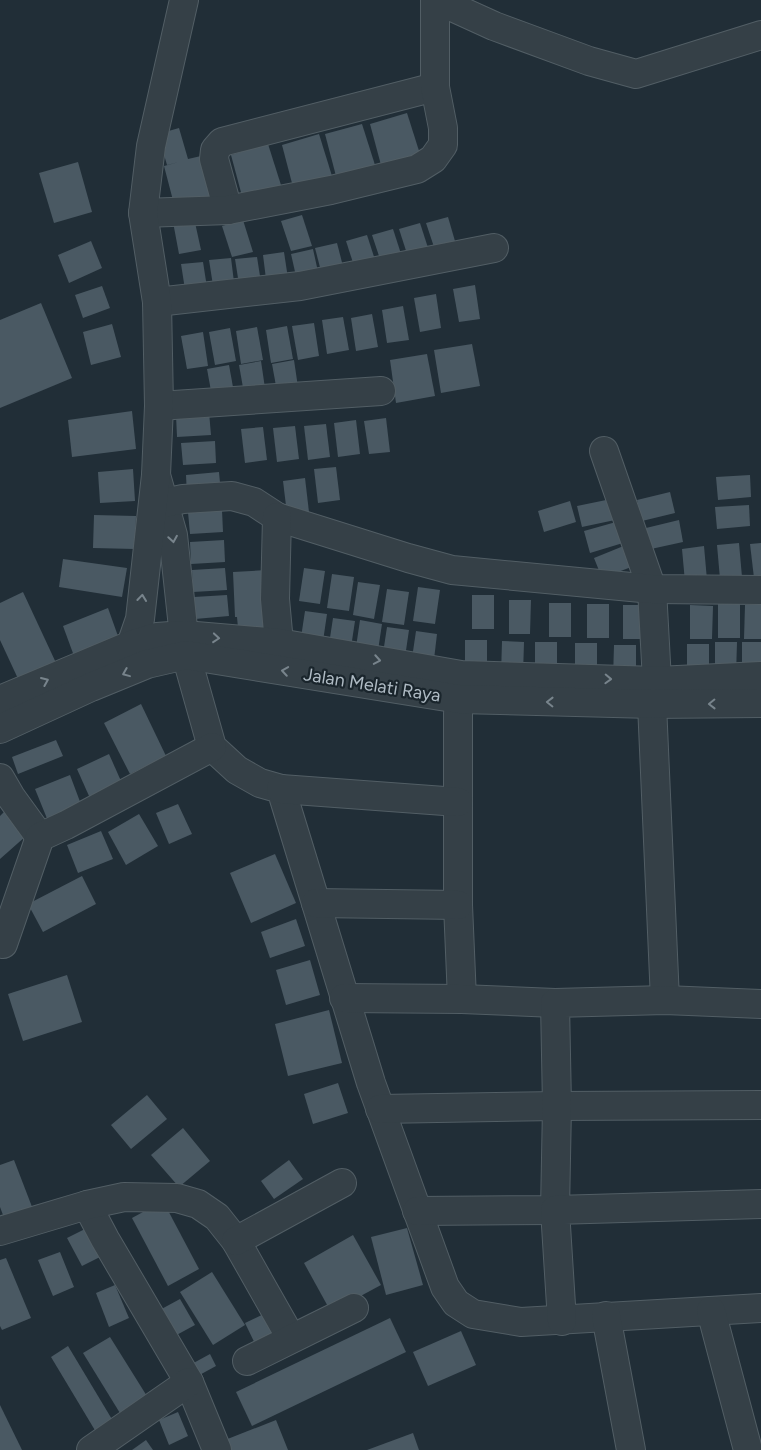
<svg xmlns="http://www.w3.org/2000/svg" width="761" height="1450" font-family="Figtree,sans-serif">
<rect width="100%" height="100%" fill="#212e37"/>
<!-- building -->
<g fill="#4a5963">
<polygon points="407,113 420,154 381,165 370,124"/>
<polygon points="362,124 375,165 336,176 325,134"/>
<polygon points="179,128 188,159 201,156 214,197 175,208 164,166 179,162 167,165 158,134"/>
<polygon points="319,134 332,176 293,187 282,145"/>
<polygon points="268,144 281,185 242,196 231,155"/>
<polygon points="78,162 92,212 54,223 39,173"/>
<polygon points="302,215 312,246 291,251 281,221"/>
<polygon points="448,217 457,248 436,253 426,223"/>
<polygon points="194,218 201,250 179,254 173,222"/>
<polygon points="243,220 253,252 232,257 222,226"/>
<polygon points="420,223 430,254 409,260 399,229"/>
<polygon points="393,229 403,260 382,265 372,235"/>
<polygon points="367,235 377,266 356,272 346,241"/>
<polygon points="91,241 102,268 69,283 58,255"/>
<polygon points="337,243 345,274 323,279 315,248"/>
<polygon points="313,249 320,281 298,285 291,254"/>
<polygon points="284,252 289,285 267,287 263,255"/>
<polygon points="257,257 262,289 240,291 235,259"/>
<polygon points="231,258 235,290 214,292 209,260"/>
<polygon points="203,262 208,294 186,296 181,264"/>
<polygon points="475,285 480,319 459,322 453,289"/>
<polygon points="102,286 110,308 83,318 75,295"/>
<polygon points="436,294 441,328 420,332 414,298"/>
<polygon points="41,303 72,378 0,408 0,320"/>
<polygon points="403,306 409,340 387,343 382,310"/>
<polygon points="372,314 378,347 356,351 351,318"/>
<polygon points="343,317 349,350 327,354 322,320"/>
<polygon points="314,323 319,356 298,360 292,326"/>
<polygon points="112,324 121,357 91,365 83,332"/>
<polygon points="287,326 293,359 271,363 266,330"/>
<polygon points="257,327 263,360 241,364 236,331"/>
<polygon points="230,328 236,361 215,365 209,332"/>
<polygon points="203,332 208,366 187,369 181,336"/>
<polygon points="472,344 480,386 441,393 434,350"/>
<polygon points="427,354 435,396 396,403 390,360"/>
<polygon points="294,360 299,394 278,397 272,364"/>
<polygon points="261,361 266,395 245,399 239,365"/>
<polygon points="229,365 235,398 213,402 207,369"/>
<polygon points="132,411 136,449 72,457 68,420"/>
<polygon points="209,412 211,435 177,437 176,415"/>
<polygon points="386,418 390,452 369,454 364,421"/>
<polygon points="356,420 360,454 338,457 334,423"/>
<polygon points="326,424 330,457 308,460 304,426"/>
<polygon points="295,426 299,459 277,462 273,428"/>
<polygon points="263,427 267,460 245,463 241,429"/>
<polygon points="215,441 216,463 183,465 181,443"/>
<polygon points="336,467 340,500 318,503 314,469"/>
<polygon points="133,469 135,501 100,503 98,472"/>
<polygon points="219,472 221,494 187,496 186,475"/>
<polygon points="750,475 751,497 718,500 716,477"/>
<polygon points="305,478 309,512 287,514 283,481"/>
<polygon points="670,492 675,513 642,521 637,500"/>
<polygon points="611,499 615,520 582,527 577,506"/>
<polygon points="570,501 576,522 544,532 538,511"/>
<polygon points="749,505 750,526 717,529 715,507"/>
<polygon points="222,510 223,532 190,534 188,512"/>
<polygon points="94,515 136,516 135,549 93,548"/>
<polygon points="679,520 683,542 651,549 646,528"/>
<polygon points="616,522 623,543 590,553 584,531"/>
<polygon points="224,540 225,562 191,564 190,542"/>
<polygon points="739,543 742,577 720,579 717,545"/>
<polygon points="761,543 761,577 754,578 750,544"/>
<polygon points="626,545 634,566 602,578 594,558"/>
<polygon points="704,546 707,580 685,582 682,549"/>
<polygon points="63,559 127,568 122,597 59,587"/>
<polygon points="225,568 227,590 193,592 192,570"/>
<polygon points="304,568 325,571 320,604 299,601"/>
<polygon points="267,570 272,637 239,639 237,617 235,617 233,572"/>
<polygon points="332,574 354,577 349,611 327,608"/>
<polygon points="358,582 380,585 374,619 353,615"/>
<polygon points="418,587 440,590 435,624 413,621"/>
<polygon points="387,589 409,592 404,625 382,622"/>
<polygon points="23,592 57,665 20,683 0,640 0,603"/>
<polygon points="227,595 229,616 195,619 194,597"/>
<rect x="472" y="595" width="22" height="34"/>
<polygon points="509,600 531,600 530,634 509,634"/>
<rect x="549" y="603" width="22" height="34"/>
<rect x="587" y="604" width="22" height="34"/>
<rect x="718" y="604" width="22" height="34"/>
<rect x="623" y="605" width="22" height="34"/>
<polygon points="690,605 713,606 712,639 690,639"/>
<polygon points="745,605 761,605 761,639 744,639"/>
<polygon points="108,608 119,639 74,656 63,626"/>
<polygon points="305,611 327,614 322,648 300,644"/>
<polygon points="333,618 355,621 350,654 328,651"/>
<polygon points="360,620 382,624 377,657 355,654"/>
<polygon points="387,627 409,630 404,664 382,660"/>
<polygon points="416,631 437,634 433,668 411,665"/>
<rect x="465" y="640" width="22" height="34"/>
<polygon points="502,641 524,642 523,675 501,675"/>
<rect x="535" y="642" width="22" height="34"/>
<polygon points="715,642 737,642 736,676 715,676"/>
<rect x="742" y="642" width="19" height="34"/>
<rect x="575" y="643" width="22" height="34"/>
<rect x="687" y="644" width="22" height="34"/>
<polygon points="614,645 636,645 636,678 613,679"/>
<polygon points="141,704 166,756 130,774 104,723"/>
<polygon points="56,740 63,756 18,774 12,757"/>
<polygon points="109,754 125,790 93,805 77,769"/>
<polygon points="70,775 82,807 48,821 35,789"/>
<polygon points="178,804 192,834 169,844 156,813"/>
<polygon points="4,812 26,836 0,859 0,816"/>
<polygon points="139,814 158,846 126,865 108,832"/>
<polygon points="101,831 113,859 78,873 67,845"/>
<polygon points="275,854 296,903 251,923 230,873"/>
<polygon points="82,876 96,904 43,932 28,904"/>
<polygon points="296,919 305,946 270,958 261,932"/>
<polygon points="310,960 320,995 286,1005 276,970"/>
<polygon points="67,975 82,1022 23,1041 8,994"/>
<polygon points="329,1010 342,1063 288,1076 275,1024"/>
<polygon points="338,1083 348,1113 313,1124 304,1094"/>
<polygon points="147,1095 167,1119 131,1149 111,1125"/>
<polygon points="183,1128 210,1161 179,1187 151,1155"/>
<polygon points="14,1160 34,1212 6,1223 0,1207 0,1165"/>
<polygon points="289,1160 303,1179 274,1199 261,1181"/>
<polygon points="163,1201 199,1269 168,1286 132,1218"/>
<polygon points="407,1228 423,1285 386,1295 371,1237"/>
<polygon points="85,1229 100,1257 82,1266 67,1238"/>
<polygon points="353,1235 381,1285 331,1312 304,1263"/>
<polygon points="60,1252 74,1287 53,1296 38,1260"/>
<polygon points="6,1258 31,1318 2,1330 0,1326 0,1260"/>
<polygon points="212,1272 245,1325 213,1345 180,1292"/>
<polygon points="115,1285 129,1318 109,1327 96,1293"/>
<polygon points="180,1299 195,1325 171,1338 156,1312"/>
<polygon points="268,1312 280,1339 258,1350 245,1323"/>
<polygon points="390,1318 406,1352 252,1426 236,1392"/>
<polygon points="461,1331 476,1365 428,1386 413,1352"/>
<polygon points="110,1337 150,1401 123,1418 83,1353"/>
<polygon points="68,1346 113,1421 96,1432 51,1357"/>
<polygon points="210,1354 216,1366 194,1378 188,1366"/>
<polygon points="0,1405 22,1450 0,1450"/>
<polygon points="178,1412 188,1436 169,1445 159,1420"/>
<polygon points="276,1420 288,1450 229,1450 225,1440"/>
<polygon points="413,1433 419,1450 367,1450"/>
<polygon points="146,1440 153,1450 132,1450"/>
</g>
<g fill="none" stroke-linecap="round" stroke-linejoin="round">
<defs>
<g id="minor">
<polyline points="437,0 494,26 589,61 636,74 761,35"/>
<polyline points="228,210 214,159 215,150 222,142 435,87"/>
<polyline points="143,213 228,210 331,190 417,169 433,159 443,145 443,128 435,87 435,0"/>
<polyline points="157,302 300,286 494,248"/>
<polyline points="159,406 381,391"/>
<polyline points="604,451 652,589 657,681"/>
<polyline points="156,475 173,535 186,655 212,747 237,770 260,783 281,789 371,1083 445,1287 456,1303 473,1314 521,1322 761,1308"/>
<polyline points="164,503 183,499 232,496 254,502 277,517 408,558 452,570 652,589 761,590"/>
<polyline points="277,517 275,599 279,643"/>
<polyline points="131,645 140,619 156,475 159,406 157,302 143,213 151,146 184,0"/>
<polyline points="460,681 458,714 458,905 462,999"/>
<polyline points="0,700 131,645 157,637 184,635 279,643 461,675 657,681 761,676"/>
<polyline points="652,704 665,1000"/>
<polyline points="0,729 91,687 147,664 186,655 459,699 652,704 761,703"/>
<polyline points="0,778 11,797 40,837"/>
<polyline points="281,789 458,802"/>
<polyline points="316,903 458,905"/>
<polyline points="3,944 40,837 66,825 212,747"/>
<polyline points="344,998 462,999 555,1003"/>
<polyline points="380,1109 557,1106 761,1105"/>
<polyline points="87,1205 105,1239 189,1382 217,1450"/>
<polyline points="417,1211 555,1210 557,1106 555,1003 665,1000 761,1004"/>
<polyline points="0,1231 87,1205 124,1197 177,1198 198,1204 217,1217 236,1241 291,1338"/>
<polyline points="236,1241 342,1183"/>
<polyline points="711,1311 748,1450"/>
<polyline points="606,1316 631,1450"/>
<polyline points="562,1321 555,1210 761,1204"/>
<polyline points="247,1361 354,1308"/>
<polyline points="91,1450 189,1382"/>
</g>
</defs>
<!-- minor casing -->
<use href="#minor" stroke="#525e65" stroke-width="30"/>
<!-- minor -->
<use href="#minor" stroke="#354047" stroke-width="28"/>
</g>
<!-- one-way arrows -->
<defs><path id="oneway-chevron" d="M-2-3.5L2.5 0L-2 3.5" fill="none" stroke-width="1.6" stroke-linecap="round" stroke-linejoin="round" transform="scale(1.25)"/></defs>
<g stroke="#78848c">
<use href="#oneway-chevron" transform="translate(173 539) rotate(81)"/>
<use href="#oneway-chevron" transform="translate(142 598) rotate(-84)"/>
<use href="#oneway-chevron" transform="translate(216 638) rotate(5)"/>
<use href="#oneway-chevron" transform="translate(377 660) rotate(10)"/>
<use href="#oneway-chevron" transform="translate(285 671) rotate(-171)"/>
<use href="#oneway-chevron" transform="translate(126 673) rotate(158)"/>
<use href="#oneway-chevron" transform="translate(608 679) rotate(2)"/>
<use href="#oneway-chevron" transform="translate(45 681) rotate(-23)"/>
<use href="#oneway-chevron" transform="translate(550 702) rotate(-179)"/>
<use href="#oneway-chevron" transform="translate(712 704) rotate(179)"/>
</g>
<g text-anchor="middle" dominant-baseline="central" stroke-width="4.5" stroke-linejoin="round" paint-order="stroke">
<!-- street labels -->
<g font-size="18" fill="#afbbc4" stroke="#1a252c">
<text transform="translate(372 685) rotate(9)">Jalan Melati Raya</text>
</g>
</g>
</svg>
